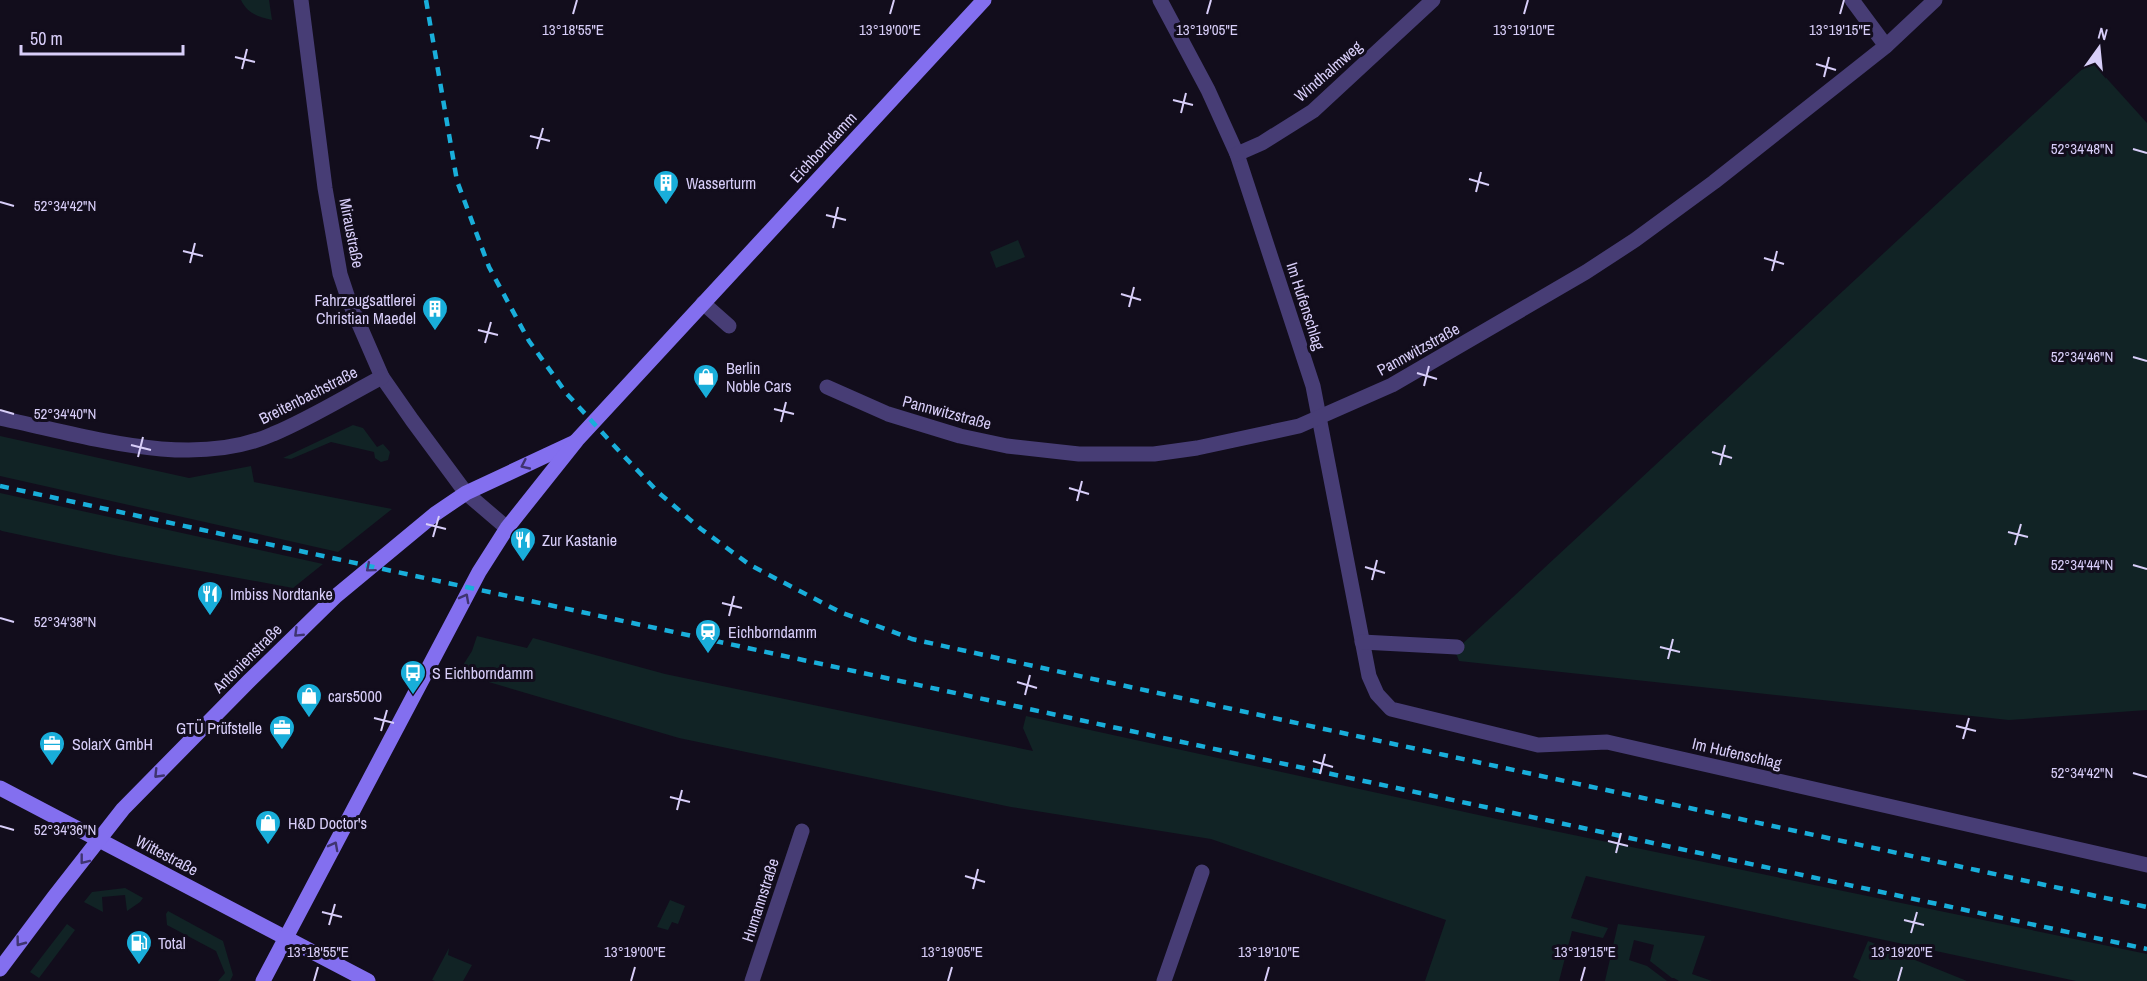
<svg xmlns="http://www.w3.org/2000/svg" width="2147" height="981" font-family="'Archivo Narrow',sans-serif">
<rect width="100%" height="100%" fill="#120d1c"/>
<!-- green -->
<g fill="#112325">
<path d="M241,0H269L272,20C258,17 247,13 241,0Z"/>
<polygon points="2091,61 2147,123 2147,710 2009,720 1459,661 1456,653 1459,647"/>
<polygon points="1018,240 1025,257 996,268 990,252"/>
<polygon points="353,425 363,428 377,447 383,444 390,452 388,460 381,462 375,458 374,452 331,442 291,459 283,458"/>
<polygon points="0,436 189,478 251,466 254,482 392,509 338,552 0,476"/>
<polygon points="0,493 323,564 293,588 119,556 2,531 0,530"/>
<polygon points="477,636 527,648 533,638 665,674 1033,751 1023,728 1026,716 1506,821 2147,954 2147,981 2076,981 1586,876 1571,918 1608,928 1603,938 1572,931 1559,981 1425,981 1446,920 1211,839 1011,807 679,738 458,673 472,651"/>
<polygon points="125,888 143,898 140,902 127,911 125,895 102,897 103,912 84,902 92,892"/>
<polygon points="670,900 685,906 678,924 672,922 668,930 657,927"/>
<polygon points="168,911 223,941 233,975 230,981 218,981 225,973 216,951 167,925 166,914"/>
<polygon points="67,924 75,930 39,978 30,972"/>
<polygon points="1618,924 1705,936 1692,974 1712,981 1679,981 1674,978 1672,978 1650,961 1654,945 1634,940 1629,960 1647,966 1667,981 1605,981"/>
<polygon points="1868,941 1967,981 1861,981 1853,977"/>
<polygon points="449,948 448,955 472,965 463,981 435,981 432,980"/>
</g>
<g fill="none" stroke-linecap="round" stroke-linejoin="round">
<!-- street -->
<g stroke="#473d75" stroke-width="15">
<polyline points="301,0 325,188 340,274 349,301 382,377 412,420 466,493 507,528"/>
<polyline points="1160,0 1208,90 1237,154 1313,386 1369,676 1377,694 1391,709 1538,745 1607,742 2147,865"/>
<polyline points="1852,0 1886,46"/>
<polyline points="1237,154 1262,143 1313,111 1433,0"/>
<polyline points="703,303 729,326"/>
<polyline points="827,387 888,414 960,436 1007,446 1079,454 1154,454 1197,448 1299,426 1392,385 1586,272 1635,240 1714,182 1886,46 1935,0"/>
<path d="M0,418C84,435 191,471 273,434C311,418 346,396 382,377"/>
<polyline points="1362,642 1457,647"/>
<polyline points="752,981 802,831"/>
<polyline points="1164,981 1202,872"/>
</g>
<!-- secondary -->
<g stroke="#836fef" stroke-width="15">
<polyline points="0,788 368,981"/>
<polyline points="0,969 54,897 123,809 249,681 336,596 435,514 466,493 575,442"/>
<polyline points="263,981 479,572 507,528 577,440 984,0"/>
</g>
<!-- rail -->
<g stroke="#19aeda" stroke-width="4.5" stroke-dasharray="9 8" stroke-linecap="butt">
<polyline points="426,0 457,181 489,267 529,341 567,394 620,452 659,493 701,529 750,565 840,612 912,639 1047,669 2147,907"/>
<polyline points="0,486 1103,725 2147,949"/>
</g>
</g>
<!-- one-way arrows -->
<defs><path id="oneway-chevron" d="M-2-3.5L2.5 0L-2 3.5" fill="none" stroke-width="1.6" stroke-linecap="round" stroke-linejoin="round" transform="scale(1.5)"/></defs>
<g stroke="#3f3470">
<use href="#oneway-chevron" transform="translate(525 465) rotate(155)"/>
<use href="#oneway-chevron" transform="translate(370 568) rotate(140)"/>
<use href="#oneway-chevron" transform="translate(465 598) rotate(-62)"/>
<use href="#oneway-chevron" transform="translate(298 633) rotate(136)"/>
<use href="#oneway-chevron" transform="translate(158 774) rotate(134)"/>
<use href="#oneway-chevron" transform="translate(334 846) rotate(-62)"/>
<use href="#oneway-chevron" transform="translate(84 860) rotate(128)"/>
<use href="#oneway-chevron" transform="translate(20 942) rotate(127)"/>
</g>
<!-- ticks -->
<path fill="none" stroke="#d8cef9" stroke-width="2" d="M573,14L577,0M890,14L894,0M1207,14L1211,0M1524,14L1528,0M1840,14L1844,0M235,57L255,62M1816,64L1836,70M242,69L247,49M1824,77L1829,57M1173,100L1193,105M1181,113L1186,93M530,136L550,141M537,149L543,128M2133,149L2147,153M1469,179L1489,185M1476,192L1481,172M0,202L14,206M826,215L846,220M833,228L838,207M183,251L203,256M1764,258L1784,264M190,263L195,243M1772,271L1777,251M1121,294L1141,300M1129,307L1134,287M478,330L498,335M485,343L491,322M2133,357L2147,361M1417,373L1437,379M1424,386L1429,366M774,409L794,414M0,410L14,414M781,422L786,402M131,445L151,450M1712,452L1732,458M138,457L143,437M1720,465L1725,445M1069,488L1089,494M1077,501L1082,481M426,524L446,529M2008,532L2028,537M433,537L439,516M2015,545L2021,524M2133,565L2147,569M1365,567L1385,573M1372,580L1377,560M722,603L742,608M729,616L734,596M0,618L14,622M1660,647L1680,652M1668,659L1673,639M1017,682L1037,688M1025,695L1030,675M374,718L394,723M1956,726L1976,731M381,731L387,710M1963,739L1969,718M1313,761L1333,767M2133,773L2147,777M1320,774L1325,754M670,797L690,802M677,810L682,790M0,826L14,830M1608,841L1628,846M1616,853L1621,833M965,876L985,882M973,889L978,869M322,912L342,917M1904,920L1924,925M329,925L335,904M1911,933L1917,912M314,981L318,967M631,981L635,967M948,981L952,967M1265,981L1269,967M1581,981L1585,967M1898,981L1902,967"/>
<!-- icons -->
<defs>
<symbol id="building-pin" viewBox="-11 -11 22 30"><path d="M0 17L-7.5 6A9.5 9.5 0 1 1 7.5 6Z" fill="#19aeda" stroke="#120d1c"/><path d="M-4-6H4V6H1V3H-1V6H-4ZM-2.5-4.3h1.7v1.8h-1.7ZM.8-4.3h1.7v1.8H.8ZM-2.5-1h1.7V.8h-1.7ZM.8-1h1.7V.8H.8Z" fill="#fff"/></symbol>
<symbol id="shop-pin" viewBox="-11 -11 22 30"><path d="M0 17L-7.5 6A9.5 9.5 0 1 1 7.5 6Z" fill="#19aeda" stroke="#120d1c"/><path d="M-5-2.5h2.3a2.7 3.5 0 0 1 5.4 0H5L5.5 6h-11ZM-1.5-2.5h3a1.5 2.3 0 0 0-3 0Z" fill="#fff"/></symbol>
<symbol id="restaurant-pin" viewBox="-11 -11 22 30"><path d="M0 17L-7.5 6A9.5 9.5 0 1 1 7.5 6Z" fill="#19aeda" stroke="#120d1c"/><path d="M-5-6h1v4h1v-4h1v4h1v-4h1v5L-1.5 .5V6h-2V.5L-5-1ZM5-6V6H3V1.5H1.5Q1.5-4 5-6Z" fill="#fff"/></symbol>
<symbol id="station-pin" viewBox="-11 -11 22 30"><path d="M0 17L-7.5 6A9.5 9.5 0 1 1 7.5 6Z" fill="#19aeda" stroke="#120d1c"/><path d="M-3-6H3Q5-6 5-4V2Q5 4 3 4L4.5 6H3L1.5 4h-3L-3 6H-4.5L-3 4Q-5 4-5 2V-4Q-5-6-3-6ZM-3.5-4v3h7v-3ZM-3.5 1v1.5H-2V1ZM2 1v1.5H3.5V1Z" fill="#fff"/></symbol>
<symbol id="bus-pin" viewBox="-11 -11 22 30"><path d="M0 17L-7.5 6A9.5 9.5 0 1 1 7.5 6Z" fill="#19aeda" stroke="#120d1c"/><path d="M-5-6H5V4H4V6H2V4H-2V6H-4V4H-5ZM-3.5-4V0h7V-4ZM-3.5 1.2v1.5H-2V1.2ZM2 1.2v1.5H3.5V1.2Z" fill="#fff"/></symbol>
<symbol id="office-pin" viewBox="-11 -11 22 30"><path d="M0 17L-7.5 6A9.5 9.5 0 1 1 7.5 6Z" fill="#19aeda" stroke="#120d1c"/><path d="M-6-3h4V-5.5h4V-3h4V5H-6ZM-1-4.5V-3h2v-1.5ZM-6 0V1H6V0Z" fill="#fff"/></symbol>
<symbol id="fuel-pin" viewBox="-11 -11 22 30"><path d="M0 17L-7.5 6A9.5 9.5 0 1 1 7.5 6Z" fill="#19aeda" stroke="#120d1c"/><path d="M-5.5-6h7V0h2V4h1.3V-2.5L3-4.5l.8-.8L6-3V5H2.5V1h-1V6h-7ZM-4.2-4.7v3.2H.2V-4.7Z" fill="#fff"/></symbol>
</defs>
<g fill-rule="evenodd">
<use href="#building-pin" x="651" y="168" width="30" height="40"/>
<use href="#building-pin" x="420" y="294" width="30" height="40"/>
<use href="#shop-pin" x="691" y="362" width="30" height="40"/>
<use href="#restaurant-pin" x="508" y="525" width="30" height="40"/>
<use href="#restaurant-pin" x="195" y="579" width="30" height="40"/>
<use href="#station-pin" x="693" y="617" width="30" height="40"/>
<use href="#bus-pin" x="398" y="658" width="30" height="40"/>
<use href="#shop-pin" x="294" y="681" width="30" height="40"/>
<use href="#office-pin" x="267" y="713" width="30" height="40"/>
<use href="#office-pin" x="37" y="729" width="30" height="40"/>
<use href="#shop-pin" x="253" y="808" width="30" height="40"/>
<use href="#fuel-pin" x="124" y="928" width="30" height="40"/>
</g>
<g text-anchor="middle" dominant-baseline="central" stroke-width="6" stroke-linejoin="round" paint-order="stroke">
<!-- street labels -->
<g font-size="16" fill="#d8cef9" stroke="#120d1c">
<text transform="translate(1328 71) rotate(-41)">Windhalmweg</text>
<text transform="translate(823 147) rotate(-47)">Eichborndamm</text>
<text transform="translate(352 233) rotate(79)">Miraustraße</text>
<text transform="translate(1306 306) rotate(72)">Im Hufenschlag</text>
<text transform="translate(1418 349) rotate(-29)">Pannwitzstraße</text>
<text transform="translate(308 395) rotate(-27)">Breitenbachstraße</text>
<text transform="translate(947 412) rotate(15)">Pannwitzstraße</text>
<text transform="translate(247 658) rotate(-45)">Antonienstraße</text>
<text transform="translate(1737 753) rotate(13)">Im Hufenschlag</text>
<text transform="translate(167 855) rotate(28)">Wittestraße</text>
<text transform="translate(760 900) rotate(-72)">Humannstraße</text>
</g>
<!-- poi labels -->
<g font-size="16" fill="#d8cef9" stroke="#120d1c" text-anchor="start">
<text x="686" y="183">Wasserturm</text>
<text x="416" y="300" text-anchor="end">Fahrzeugsattlerei<tspan x="416" dy="18">Christian Maedel</tspan></text>
<text x="726" y="368">Berlin<tspan x="726" dy="18">Noble Cars</tspan></text>
<text x="542" y="540">Zur Kastanie</text>
<text x="230" y="594">Imbiss Nordtanke</text>
<text x="728" y="632">Eichborndamm</text>
<text x="432" y="673">S Eichborndamm</text>
<text x="328" y="696">cars5000</text>
<text x="262" y="728" text-anchor="end">GTÜ Prüfstelle</text>
<text x="72" y="744">SolarX GmbH</text>
<text x="288" y="823">H&amp;D Doctor's</text>
<text x="158" y="943">Total</text>
</g>
</g>
<g font-size="15" text-anchor="middle" fill="#d8cef9" stroke="#120d1c" stroke-width="6" stroke-linejoin="round" paint-order="stroke">
<text x="573" y="35">13°18'55"E</text>
<text x="890" y="35">13°19'00"E</text>
<text x="1207" y="35">13°19'05"E</text>
<text x="1524" y="35">13°19'10"E</text>
<text x="1840" y="35">13°19'15"E</text>
<text x="2082" y="154">52°34'48"N</text>
<text x="65" y="211">52°34'42"N</text>
<text x="2082" y="362">52°34'46"N</text>
<text x="65" y="419">52°34'40"N</text>
<text x="2082" y="570">52°34'44"N</text>
<text x="65" y="627">52°34'38"N</text>
<text x="2082" y="778">52°34'42"N</text>
<text x="65" y="835">52°34'36"N</text>
<text x="318" y="957">13°18'55"E</text>
<text x="635" y="957">13°19'00"E</text>
<text x="952" y="957">13°19'05"E</text>
<text x="1269" y="957">13°19'10"E</text>
<text x="1585" y="957">13°19'15"E</text>
<text x="1902" y="957">13°19'20"E</text>
</g>
<!-- north arrow -->
<g transform="translate(2099 48) rotate(15)" stroke="#120d1c" stroke-width="4.5" paint-order="stroke">
<path d="M0-4.5L10 22L0 15L-10 22Z" fill="#d8cef9"/>
<text y="-9" font-size="16" font-weight="bold" text-anchor="middle" fill="#d8cef9">N</text>
</g>
<!-- scale -->
<path d="M21 45v9h162v-9" fill="none" stroke="#d8cef9" stroke-width="3"/>
<text x="30" y="45" font-size="18" fill="#d8cef9" stroke="#120d1c" stroke-width="4.5" paint-order="stroke">50 m</text>
</svg>
